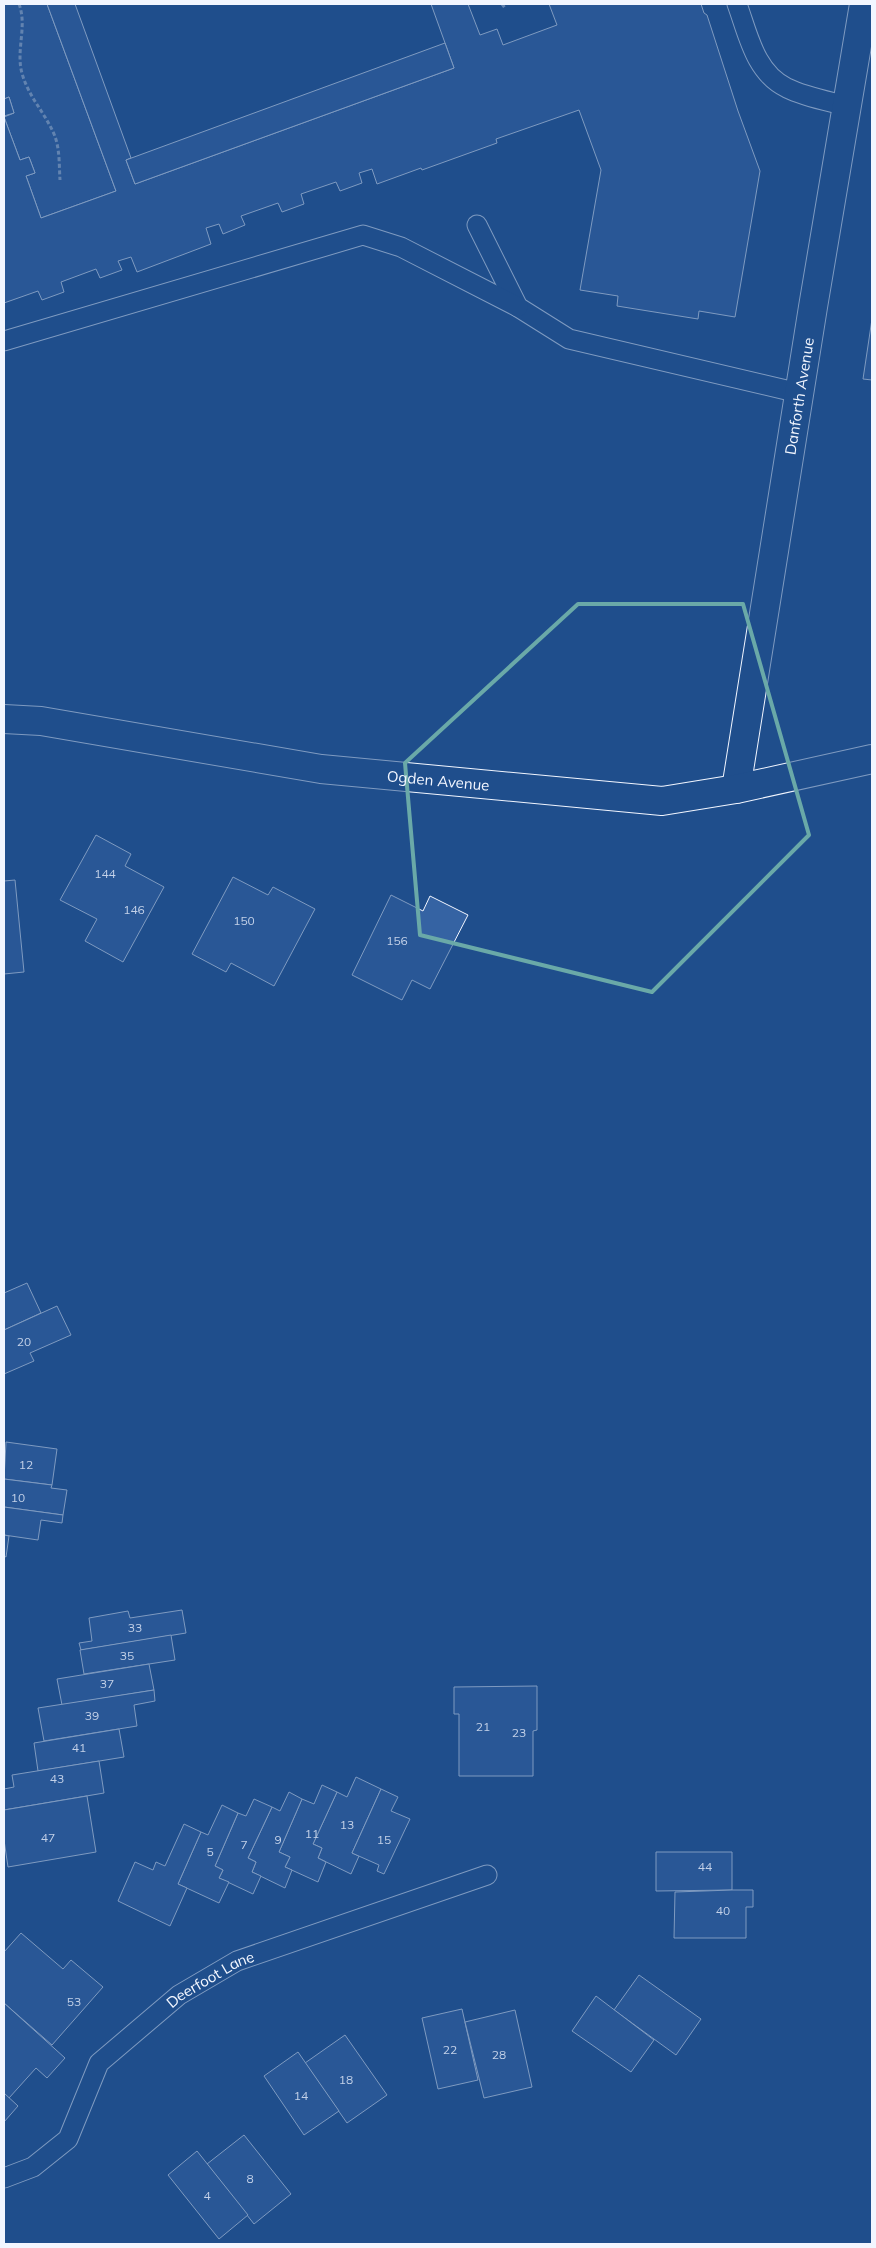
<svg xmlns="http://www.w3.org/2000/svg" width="876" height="2248" font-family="Mulish,sans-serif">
<rect width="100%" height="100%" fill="#1f4e8c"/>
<!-- building -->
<g fill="#3563a3" stroke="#f2f6ff">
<polygon points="4,4 47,4 116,191 41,218 26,176 35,173 29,157 20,160 4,117 14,113 9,97 4,99"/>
<polygon points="47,4 75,4 131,158 126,160 135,184 454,68 431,4 468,4 480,35 497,29 503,45 557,25 549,4 701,4 704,13 707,15 738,111 760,171 735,317 699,311 698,319 617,306 618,296 580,290 601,170 579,110 496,139 497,143 422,170 421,168 377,184 372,169 359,173 362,183 340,191 336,182 301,194 304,204 282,212 278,203 241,216 245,225 223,234 219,224 206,228 211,244 137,272 131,257 118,261 122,270 100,278 96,269 61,282 64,292 42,300 38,291 4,303 4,117 20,160 29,157 35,173 26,176 41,218 116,191"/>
<polygon points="445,43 454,68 135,184 126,160"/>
<polygon points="9,97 14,113 4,116 4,99"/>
<polygon points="872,319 872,380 863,379"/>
<polygon points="96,835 131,854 125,866 164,887 123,962 85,941 97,919 60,900"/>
<polygon points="233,877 268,895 273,887 315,909 274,986 231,963 226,972 192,954"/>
<polygon points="15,880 24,972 4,974 4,881"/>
<polygon points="391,895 423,911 430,896 468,915 430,989 412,980 402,1000 352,975"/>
<polygon points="27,1283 41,1313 4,1330 4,1293"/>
<polygon points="57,1306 71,1335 30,1353 34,1361 4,1374 4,1330"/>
<polygon points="6,1442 57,1449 52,1485 4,1479"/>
<polygon points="4,1479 52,1485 51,1488 67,1490 63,1515 4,1507"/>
<polygon points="4,1507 63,1515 62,1523 41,1520 38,1540 4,1535"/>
<polygon points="4,1535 9,1536 6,1557 4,1556"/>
<polygon points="182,1610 186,1633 81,1650 79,1643 92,1641 89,1618 128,1611 130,1618"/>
<polygon points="171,1635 175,1660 84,1674 80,1650"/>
<polygon points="149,1664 154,1690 62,1705 57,1679"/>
<polygon points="537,1686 537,1730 533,1731 533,1776 459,1776 459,1714 454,1714 454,1687"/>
<polygon points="154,1690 155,1701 134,1705 137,1726 44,1741 38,1708"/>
<polygon points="119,1729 124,1757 38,1771 34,1743"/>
<polygon points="99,1761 104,1793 4,1810 4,1789 14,1787 12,1775"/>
<polygon points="356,1777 381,1789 352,1853 359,1856 351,1874 318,1858 322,1848 313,1844 337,1792 347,1797"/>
<polygon points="322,1785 337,1792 313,1844 322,1848 318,1858 326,1862 318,1882 285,1867 290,1857 279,1852 302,1799 314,1804"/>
<polygon points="381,1789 398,1797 391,1811 410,1819 384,1874 377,1871 379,1865 352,1853"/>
<polygon points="289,1792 302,1799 279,1852 290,1857 285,1867 292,1870 285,1888 252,1872 256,1862 248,1858 272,1807 280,1811"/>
<polygon points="87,1796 96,1852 8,1867 4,1840 4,1810"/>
<polygon points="254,1799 272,1807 248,1858 256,1862 252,1872 261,1876 253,1894 219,1878 223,1870 215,1866 238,1813 246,1816"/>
<polygon points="222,1805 238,1813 215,1866 223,1870 219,1878 229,1882 219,1903 178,1884 201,1832 208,1835"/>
<polygon points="184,1824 201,1832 178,1884 187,1888 170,1926 118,1901 135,1862 153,1870 156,1862 165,1866"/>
<polygon points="656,1852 732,1852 732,1890 656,1891"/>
<polygon points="732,1890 753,1890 753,1907 746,1907 746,1938 674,1938 675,1892"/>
<polygon points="21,1933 63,1969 71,1960 103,1987 52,2045 4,2003 4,1952"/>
<polygon points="639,1975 701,2019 676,2055 614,2010"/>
<polygon points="596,1996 654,2040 631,2072 572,2031"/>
<polygon points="4,2003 65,2058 47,2078 36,2068 9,2098 4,2093"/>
<polygon points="462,2009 478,2080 438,2089 422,2018"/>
<polygon points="515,2010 532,2087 484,2098 465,2022"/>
<polygon points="345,2035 387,2095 347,2123 305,2063"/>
<polygon points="298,2052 339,2111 304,2135 264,2076"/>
<polygon points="4,2093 18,2106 4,2122"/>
<polygon points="244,2135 291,2194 254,2224 207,2164"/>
<polygon points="197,2151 248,2215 219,2239 168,2175"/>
</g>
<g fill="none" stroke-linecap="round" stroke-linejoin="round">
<defs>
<g id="service">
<path d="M737,4C748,34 755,73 787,88C805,97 828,101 847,106"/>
<polyline points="477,225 518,307 569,339 799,393"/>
<polyline points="4,341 363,235 401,247 518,307"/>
<path id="s1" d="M4,2178L33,2167L68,2139L99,2063L179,1995L237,1961L487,1875"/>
</g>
<g id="minor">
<path id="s2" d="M736,789L813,307L864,4"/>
</g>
<g id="tertiary">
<path id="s3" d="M4,719L41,721L321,769L662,801L736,789L872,759"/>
</g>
</defs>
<!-- service casing -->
<use href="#service" stroke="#f2f6ff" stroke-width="21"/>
<!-- minor casing -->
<use href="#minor" stroke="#f2f6ff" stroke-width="30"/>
<!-- tertiary casing -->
<use href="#tertiary" stroke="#f2f6ff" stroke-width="30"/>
<!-- path -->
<g stroke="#b3c4dc" stroke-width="3" stroke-dasharray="4 2.5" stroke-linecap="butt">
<path d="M19,4C27,25 17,47 21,69C26,94 44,111 54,134C60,148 59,165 60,180"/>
<polyline points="502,4 505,8"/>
</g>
<!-- service -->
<use href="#service" stroke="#1f4e8c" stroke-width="19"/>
<!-- minor -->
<use href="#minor" stroke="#1f4e8c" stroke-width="28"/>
<!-- tertiary -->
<use href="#tertiary" stroke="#1f4e8c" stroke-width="28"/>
</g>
<!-- marked area -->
<path d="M0 0H876V2248H0ZM578,604H743L809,835L652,992L420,935L405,763Z" fill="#1f4e8c" fill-opacity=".55" fill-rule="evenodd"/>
<path fill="none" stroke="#6aa9a8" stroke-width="4" stroke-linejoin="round" d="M578,604H743L809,835L652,992L420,935L405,763Z"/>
<g text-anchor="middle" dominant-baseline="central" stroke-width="4" stroke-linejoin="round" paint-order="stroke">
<!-- number labels -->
<g font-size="12" fill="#c3d1e8">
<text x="105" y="873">144</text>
<text x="134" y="909">146</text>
<text x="244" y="920">150</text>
<text x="397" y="940">156</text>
<text x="24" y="1341">20</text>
<text x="26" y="1464">12</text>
<text x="18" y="1497">10</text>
<text x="135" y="1627">33</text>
<text x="127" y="1655">35</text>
<text x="107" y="1683">37</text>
<text x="92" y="1715">39</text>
<text x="483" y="1726">21</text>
<text x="519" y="1732">23</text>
<text x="79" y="1747">41</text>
<text x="57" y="1778">43</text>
<text x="347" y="1824">13</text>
<text x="312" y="1833">11</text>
<text x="48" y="1837">47</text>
<text x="278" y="1839">9</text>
<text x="384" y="1839">15</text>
<text x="244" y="1844">7</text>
<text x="210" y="1851">5</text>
<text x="705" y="1866">44</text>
<text x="723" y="1910">40</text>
<text x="74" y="2001">53</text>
<text x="450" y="2049">22</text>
<text x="499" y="2054">28</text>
<text x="346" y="2079">18</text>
<text x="301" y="2095">14</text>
<text x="250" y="2178">8</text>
<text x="207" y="2195">4</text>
</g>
<!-- street labels -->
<g font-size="15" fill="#f2f6ff" stroke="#1f4e8c">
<text stroke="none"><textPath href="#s2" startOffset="398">Danforth Avenue</textPath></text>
<text stroke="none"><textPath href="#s3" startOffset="439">Ogden Avenue</textPath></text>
<text stroke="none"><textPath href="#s1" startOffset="298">Deerfoot Lane</textPath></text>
</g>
</g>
<!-- border -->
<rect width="876" height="2248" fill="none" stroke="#f2f6ff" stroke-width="10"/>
</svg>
